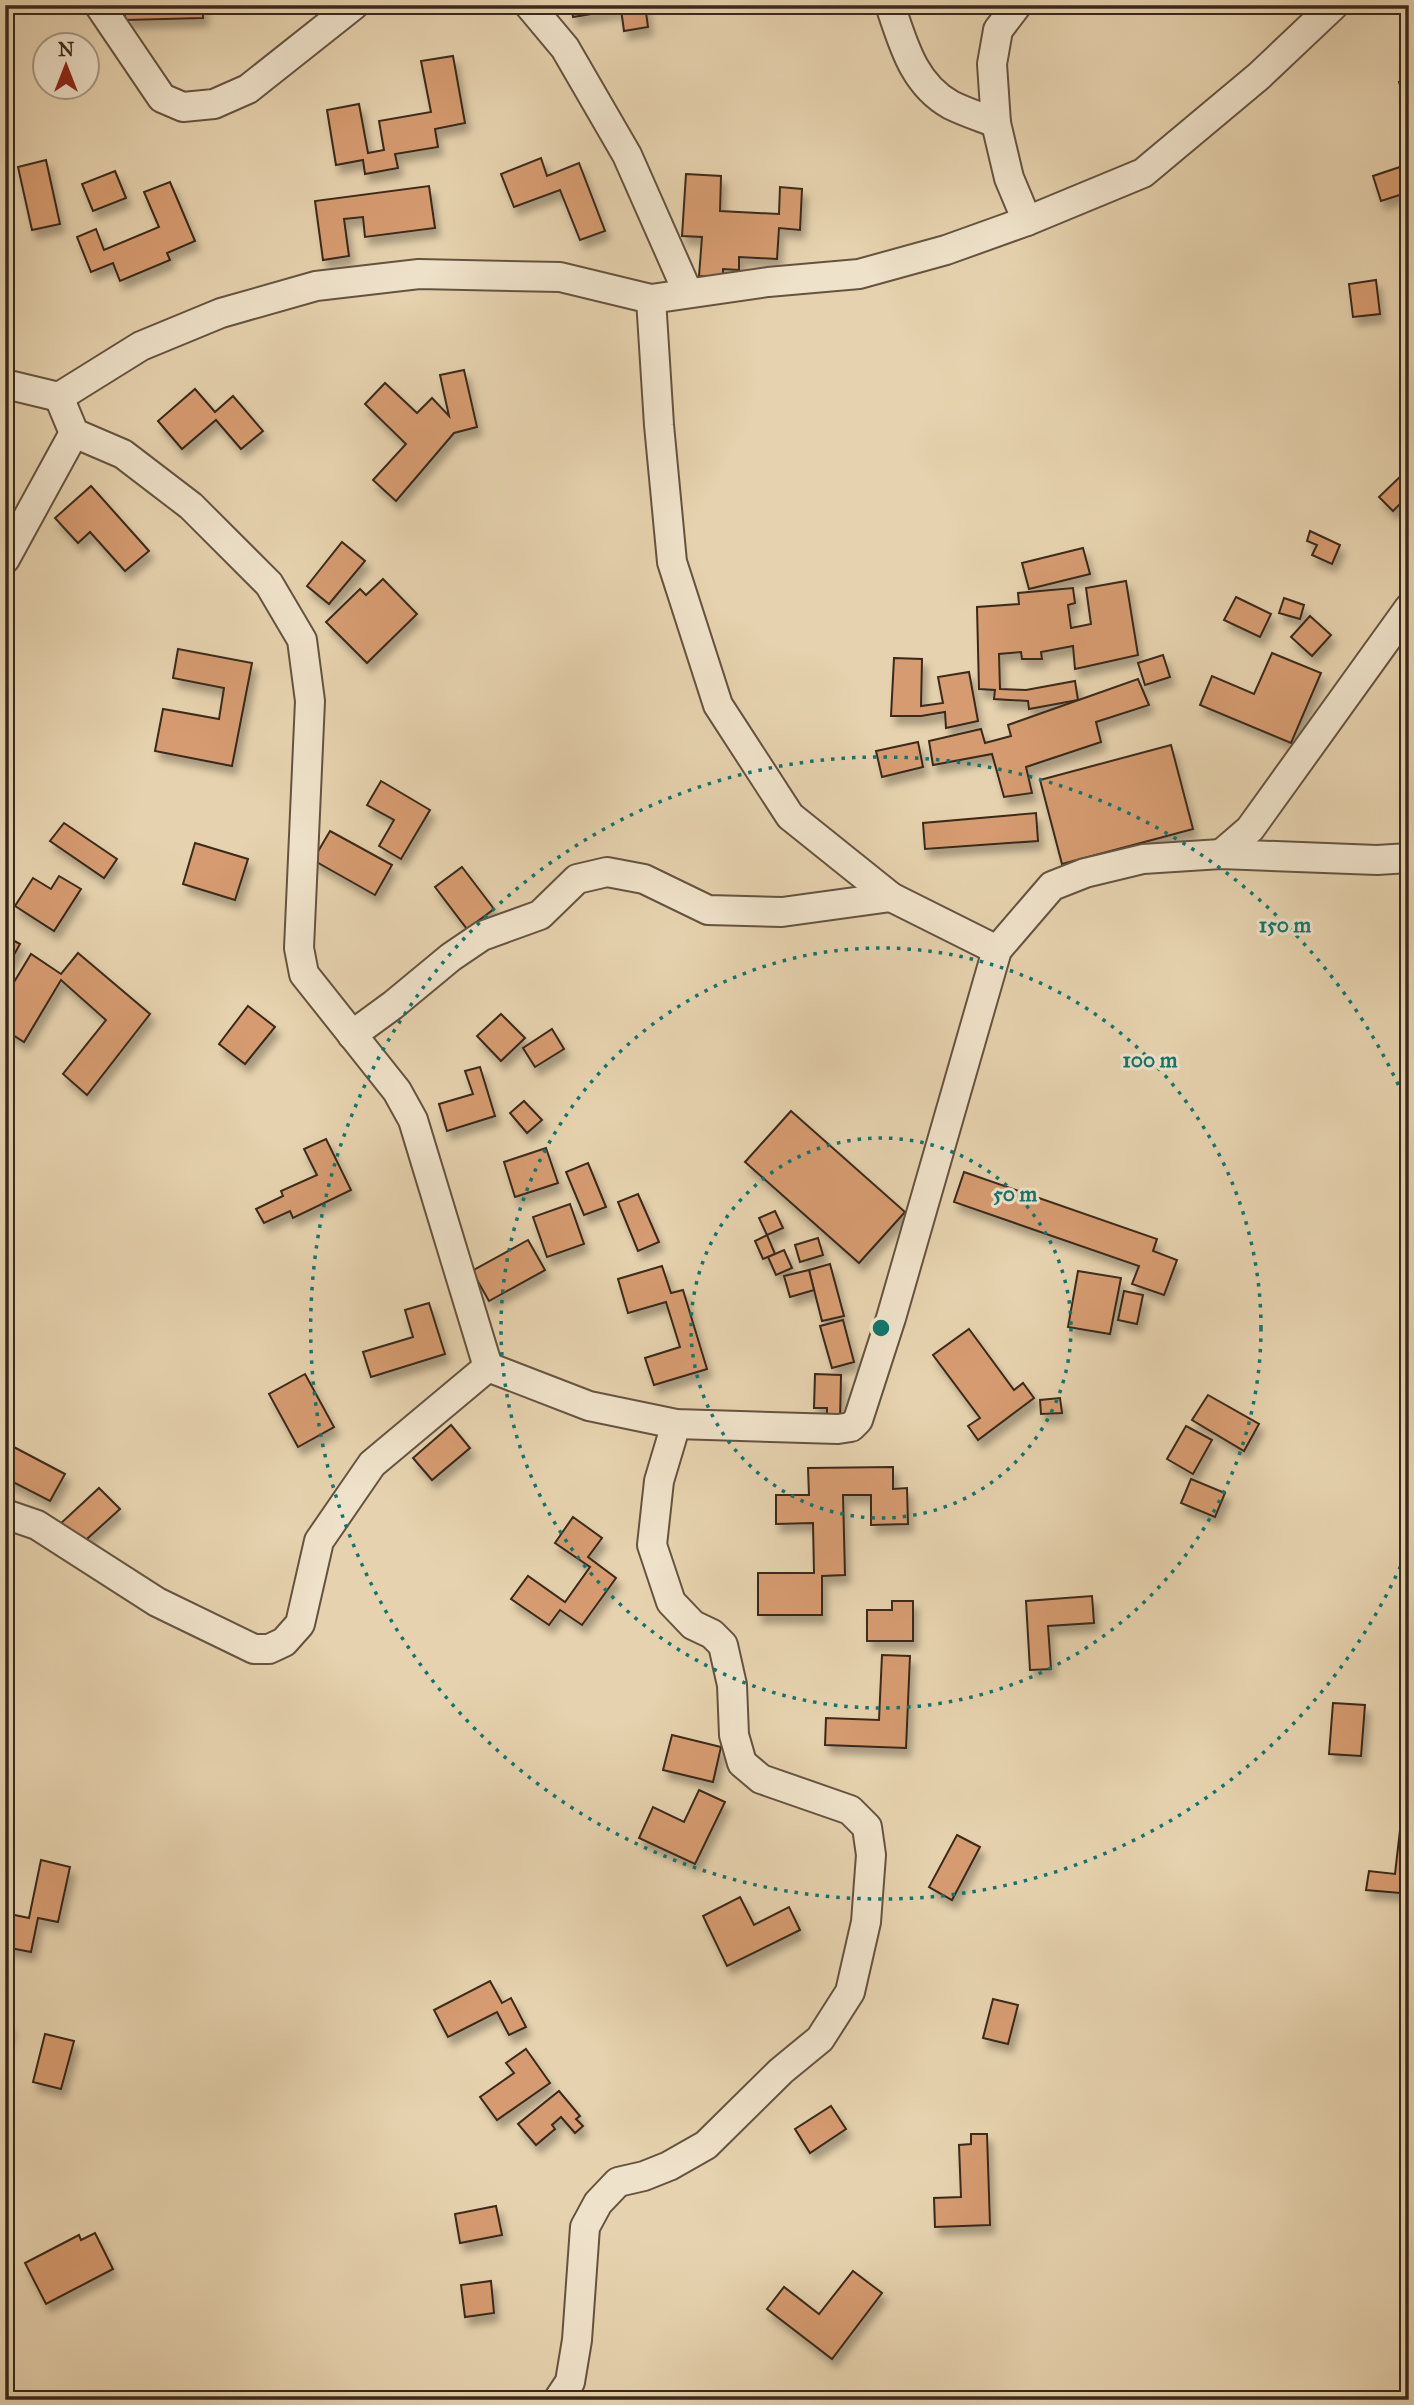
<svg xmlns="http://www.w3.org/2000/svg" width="1414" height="2405" font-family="'IM FELL Great Primer',serif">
<defs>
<filter id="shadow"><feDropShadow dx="4.5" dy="8" stdDeviation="3.5" flood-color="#0004"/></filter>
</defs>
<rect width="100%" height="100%" fill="#e6d2ae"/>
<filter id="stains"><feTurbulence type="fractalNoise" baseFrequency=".00286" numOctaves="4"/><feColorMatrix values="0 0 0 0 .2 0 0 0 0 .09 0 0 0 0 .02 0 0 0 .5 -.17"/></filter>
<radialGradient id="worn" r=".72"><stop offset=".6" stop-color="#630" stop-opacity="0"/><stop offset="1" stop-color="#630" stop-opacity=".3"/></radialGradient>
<!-- building -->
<g fill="#d69b70" stroke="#3a291b" stroke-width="2" filter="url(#shadow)">
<polygon points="125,5 203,5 203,18 125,20"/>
<polygon points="571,5 645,5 648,27 624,31 621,9 573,17"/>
<polygon points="453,56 465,123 435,129 438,147 395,154 398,168 365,174 363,160 336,165 327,110 359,104 368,153 384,150 379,121 431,112 421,61"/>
<polygon points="1409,79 1409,114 1399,82"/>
<polygon points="541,158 547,176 579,163 605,231 580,240 560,190 514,207 501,174"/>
<polygon points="46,160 60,224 32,230 18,167"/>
<polygon points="1409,164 1409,192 1381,201 1373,176"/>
<polygon points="115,171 126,198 93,211 82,184"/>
<polygon points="686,174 721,176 720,211 779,214 780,187 802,189 800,230 779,228 777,259 739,257 739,270 723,269 723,277 699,276 702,237 682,236"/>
<polygon points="170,182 195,241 167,253 170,260 120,281 113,263 91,272 77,237 96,229 104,250 159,227 144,192"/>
<polygon points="429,186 435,228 365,237 363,217 344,219 349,256 323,260 315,201"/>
<polygon points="1376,280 1380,314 1353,317 1349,284"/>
<polygon points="464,370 477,427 454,433 396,501 373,480 406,444 365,404 385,383 417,413 432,398 449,416 440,375"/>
<polygon points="195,389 215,412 233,396 263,431 241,449 216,420 182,449 158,421"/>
<polygon points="1403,474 1409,480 1409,509 1402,502 1393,511 1379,497"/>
<polygon points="91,486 149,551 125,571 90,532 78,543 55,518"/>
<polygon points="1310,531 1340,545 1332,564 1312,555 1317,545 1307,541"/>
<polygon points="342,542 365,561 329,604 307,586"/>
<polygon points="1083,548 1090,574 1029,589 1022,563"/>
<polygon points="383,579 417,614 367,663 326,622 360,589 366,595"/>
<polygon points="1126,581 1138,655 1075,669 1073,646 1041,652 1042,659 1022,659 1021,652 999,654 1000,689 1026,690 1075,681 1078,700 1029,709 1028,701 994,699 995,690 979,689 977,607 1019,604 1018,593 1073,588 1075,603 1068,605 1071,628 1091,624 1086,588"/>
<polygon points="1236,597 1271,614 1260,637 1224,620"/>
<polygon points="1284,598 1304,605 1300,619 1279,613"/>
<polygon points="1310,616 1331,635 1312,656 1291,637"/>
<polygon points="178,649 252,663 232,766 155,751 163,709 219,719 224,688 173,678"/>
<polygon points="1272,653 1321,673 1291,743 1200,705 1212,676 1254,694"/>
<polygon points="1163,655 1170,677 1145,685 1138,663"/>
<polygon points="894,658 922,659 921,706 943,703 938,677 969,672 978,721 946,728 945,712 921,716 891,716"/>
<polygon points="1138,679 1149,705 1096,722 1101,742 1026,767 1032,793 1004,797 992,754 933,765 929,741 981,729 985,743 1011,736 1008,725"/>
<polygon points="918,742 923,767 882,777 876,751"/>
<polygon points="1171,745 1193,829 1062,864 1040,780"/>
<polygon points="381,781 430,810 401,859 379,846 394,820 367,805"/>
<polygon points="1036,813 1038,841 925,849 923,823"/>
<polygon points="64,823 117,859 104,878 50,841"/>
<polygon points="330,831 392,865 375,895 313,860"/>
<polygon points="195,843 248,859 235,900 183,884"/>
<polygon points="462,867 494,909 467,929 435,887"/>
<polygon points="59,876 81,889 54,931 15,906 33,878 51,889"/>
<polygon points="5,936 20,944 5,971"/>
<polygon points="78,953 150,1014 87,1095 63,1074 106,1020 61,980 24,1042 5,1030 5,997 31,954 61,974"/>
<polygon points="248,1006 275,1027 245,1064 219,1044"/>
<polygon points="501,1014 525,1038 501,1061 477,1036"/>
<polygon points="552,1029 564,1049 535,1067 523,1048"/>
<polygon points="480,1067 495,1116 447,1131 439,1104 473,1094 465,1071"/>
<polygon points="524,1101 542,1120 527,1133 510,1113"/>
<polygon points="791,1111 905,1212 859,1263 745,1162"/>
<polygon points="326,1139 351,1190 293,1218 290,1211 264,1223 256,1209 283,1196 281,1191 317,1175 304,1149"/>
<polygon points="546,1148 558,1183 515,1197 504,1162"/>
<polygon points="588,1163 606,1207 584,1215 566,1172"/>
<polygon points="964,1172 1157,1239 1153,1251 1177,1260 1164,1295 1132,1284 1139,1266 954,1202"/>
<polygon points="638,1194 659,1242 638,1251 618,1202"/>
<polygon points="570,1204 584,1244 547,1257 533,1217"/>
<polygon points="775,1211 783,1228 767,1235 759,1218"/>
<polygon points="767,1235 775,1254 763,1259 755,1241"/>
<polygon points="818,1238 823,1255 800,1262 795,1245"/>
<polygon points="528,1240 545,1270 489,1301 472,1271"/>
<polygon points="784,1250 792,1268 776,1275 768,1257"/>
<polygon points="830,1264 844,1316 822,1321 809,1270"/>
<polygon points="662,1266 671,1293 683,1290 707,1369 654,1385 645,1358 680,1347 666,1302 628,1313 618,1279"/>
<polygon points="809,1270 814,1290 790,1297 784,1276"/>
<polygon points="1078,1271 1121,1278 1110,1334 1068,1327"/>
<polygon points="1124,1291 1143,1295 1137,1324 1118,1320"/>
<polygon points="429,1303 445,1354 371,1377 363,1352 413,1337 405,1310"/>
<polygon points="843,1320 854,1362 832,1368 820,1326"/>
<polygon points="969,1329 1014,1390 1023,1383 1034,1398 978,1440 968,1426 980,1418 933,1355"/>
<polygon points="305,1374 334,1427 298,1447 269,1394"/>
<polygon points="815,1374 841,1375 840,1420 827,1420 827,1408 814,1408"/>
<polygon points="1208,1395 1259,1424 1244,1451 1192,1420"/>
<polygon points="1060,1398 1062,1413 1041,1414 1040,1400"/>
<polygon points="451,1425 470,1448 432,1480 413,1458"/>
<polygon points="1186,1426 1212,1440 1193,1474 1167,1459"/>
<polygon points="10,1445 65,1474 50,1501 5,1478 5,1453"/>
<polygon points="893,1467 893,1489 907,1488 908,1524 871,1525 871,1495 843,1495 845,1575 822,1576 822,1615 758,1615 758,1573 814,1573 813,1523 776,1524 776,1495 809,1495 808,1468"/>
<polygon points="1191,1479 1225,1493 1215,1517 1181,1503"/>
<polygon points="99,1488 120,1509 78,1547 59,1525"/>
<polygon points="573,1517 602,1538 588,1557 616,1578 582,1625 560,1610 549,1625 511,1599 528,1576 565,1602 590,1567 555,1543"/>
<polygon points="1092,1596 1094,1623 1048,1626 1051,1669 1030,1670 1026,1601"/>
<polygon points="892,1601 913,1601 913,1641 867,1641 867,1610 892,1610"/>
<polygon points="882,1655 910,1656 906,1748 825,1745 826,1718 879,1720"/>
<polygon points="1333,1703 1365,1705 1361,1756 1329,1754"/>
<polygon points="672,1735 721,1747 713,1782 663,1770"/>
<polygon points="699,1790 725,1802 695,1864 639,1838 653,1807 684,1822"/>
<polygon points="1400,1830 1409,1831 1409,1881 1401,1880 1400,1893 1366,1890 1369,1871 1395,1874"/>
<polygon points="957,1835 980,1847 952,1900 929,1887"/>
<polygon points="41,1860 70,1867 58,1922 38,1918 31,1952 5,1947 5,1913 29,1918"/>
<polygon points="740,1897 754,1925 789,1907 800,1930 727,1966 703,1916"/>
<polygon points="490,1981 502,2003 511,1998 526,2027 509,2035 497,2012 448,2037 434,2010"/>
<polygon points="993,1999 1018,2005 1008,2044 983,2038"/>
<polygon points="5,2024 10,2025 5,2043"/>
<polygon points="45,2034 74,2041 61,2089 33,2082"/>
<polygon points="526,2049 550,2083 497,2120 480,2097 514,2073 506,2063"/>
<polygon points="559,2091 580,2116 576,2119 583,2126 575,2133 561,2117 552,2125 555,2129 536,2145 518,2124"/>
<polygon points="831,2106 846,2129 810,2153 795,2129"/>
<polygon points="971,2134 987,2134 990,2225 935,2227 934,2198 961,2197 959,2145 971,2144"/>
<polygon points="496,2206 502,2235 460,2243 455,2214"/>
<polygon points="95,2233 113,2269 46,2304 25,2263 79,2235 81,2240"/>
<polygon points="853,2271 882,2293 832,2359 767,2309 784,2287 819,2314"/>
<polygon points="491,2281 494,2313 465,2317 461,2285"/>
</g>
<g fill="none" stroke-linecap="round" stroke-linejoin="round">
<defs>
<g id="minor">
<polyline points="99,5 162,98 183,107 214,104 248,89 354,5"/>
<polyline points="529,5 565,48 627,155 688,293"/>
<path d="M890,5C903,43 913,84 951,105C965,112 981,117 996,123"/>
<polyline points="1017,5 998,30 992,64 996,123 1009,178 1027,221"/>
<polyline points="651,299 768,282 859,274 946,250 1027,221 1143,173 1259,76 1334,5"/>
<polyline points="5,384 59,397 141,346 221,313 316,286 419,274 560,277 651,299 659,425 672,562 718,705 790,816 891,897 997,950"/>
<polyline points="59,397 74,433 123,454 191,506 269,584 302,640 310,701 299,948 304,974 397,1091 413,1120 488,1367"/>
<polyline points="5,559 74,433"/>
<polyline points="1221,854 1250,829 1409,608"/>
<polyline points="352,1035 393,1005 451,957 482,936 540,915 577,879 607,872 644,879 708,910 782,912 891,897"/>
<polyline points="5,1514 37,1525 157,1602 254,1649 269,1649 284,1642 300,1624 319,1541 372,1464 488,1367 589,1406 676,1424 838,1429 851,1427 858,1420 891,1318 997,950 1052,886 1085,873 1143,859 1221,854 1377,860 1409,858"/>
<polyline points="558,2400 570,2382 577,2340 585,2227 598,2203 618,2182 644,2176 669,2166 706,2145 781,2071 820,2039 850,1992 866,1922 871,1855 867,1827 850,1810 761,1779 742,1763 734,1735 732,1685 723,1645 712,1634 693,1625 671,1602 652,1545 659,1481 676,1424"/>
</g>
</defs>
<!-- minor casing -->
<use href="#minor" stroke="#655340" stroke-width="32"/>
<!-- minor -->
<use href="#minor" stroke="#efe2ca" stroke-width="28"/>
</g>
<!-- distance rings -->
<g fill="none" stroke="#0f766e" stroke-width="3.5" stroke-dasharray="3.5 7">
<circle cx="881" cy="1328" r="190"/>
<circle cx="881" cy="1328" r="380"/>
<path d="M1409 1547A571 571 0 1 1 1409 1109"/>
</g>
<circle cx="881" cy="1328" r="10" fill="#0f766e" stroke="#efe2ca" stroke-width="3.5"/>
<g font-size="21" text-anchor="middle" font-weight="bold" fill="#0f766e" stroke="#efe2ca" stroke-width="6" stroke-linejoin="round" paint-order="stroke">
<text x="1285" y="932">150 m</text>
<text x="1150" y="1067">100 m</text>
<text x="1015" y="1201">50 m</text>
</g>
<!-- margin -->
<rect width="1414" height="2405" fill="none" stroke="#e6d2ae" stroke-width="28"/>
<rect x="7" y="7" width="1400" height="2391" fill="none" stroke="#3a291b" stroke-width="3.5"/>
<rect x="14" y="14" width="1386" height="2377" fill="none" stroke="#3a291b" stroke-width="2"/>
<!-- north arrow -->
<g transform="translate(66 66)"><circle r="33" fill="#efe2ca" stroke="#a79884" stroke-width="2"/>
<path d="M0-5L12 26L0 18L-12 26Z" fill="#8f2418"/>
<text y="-10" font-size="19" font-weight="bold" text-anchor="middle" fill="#3a291b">N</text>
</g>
<rect width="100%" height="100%" filter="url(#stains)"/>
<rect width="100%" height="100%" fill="url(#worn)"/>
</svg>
